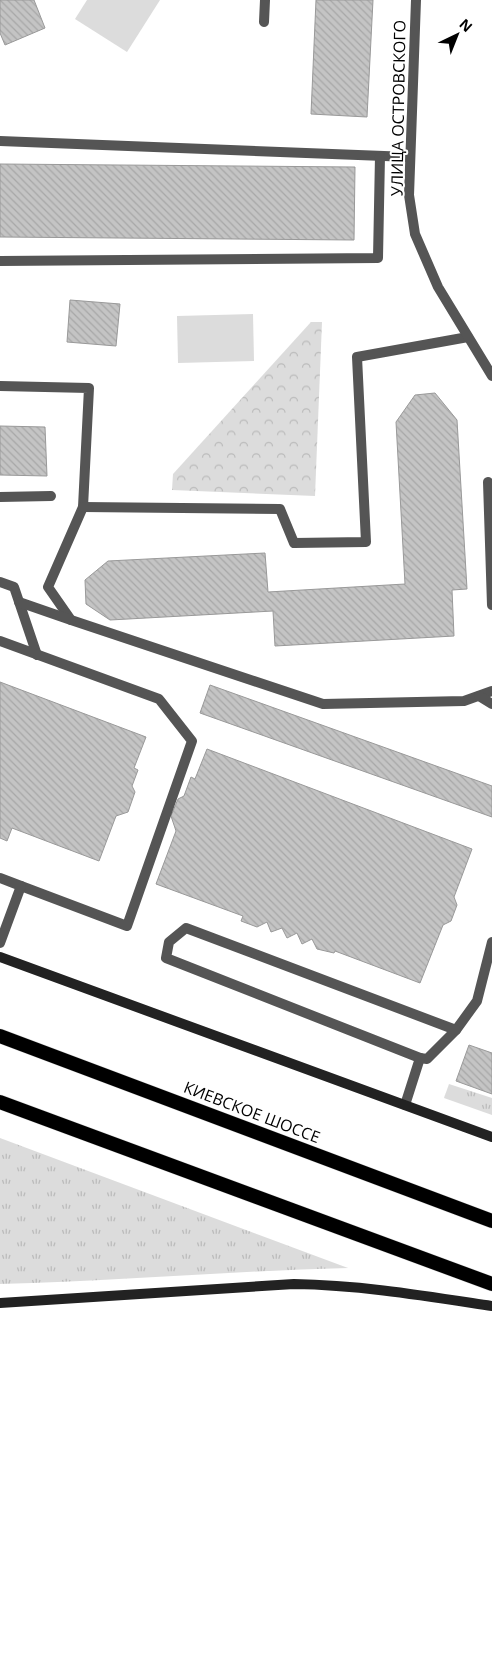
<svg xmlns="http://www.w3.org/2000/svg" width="492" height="1668" font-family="'Open Sans',sans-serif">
<defs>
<pattern id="grass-tufts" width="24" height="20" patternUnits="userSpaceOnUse" patternTransform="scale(1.25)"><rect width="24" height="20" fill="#dcdcdc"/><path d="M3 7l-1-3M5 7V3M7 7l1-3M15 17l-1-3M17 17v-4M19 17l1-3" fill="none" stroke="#bbb"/></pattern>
<pattern id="forest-crowns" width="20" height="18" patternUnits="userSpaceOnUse" patternTransform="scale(1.25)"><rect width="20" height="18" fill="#dcdcdc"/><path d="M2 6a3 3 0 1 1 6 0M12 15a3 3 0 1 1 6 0" fill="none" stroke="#bbb"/></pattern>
<pattern id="building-back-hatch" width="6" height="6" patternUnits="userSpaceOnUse" patternTransform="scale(1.25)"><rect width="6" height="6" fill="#c4c4c4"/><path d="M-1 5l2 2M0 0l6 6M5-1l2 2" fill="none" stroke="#a7a7a7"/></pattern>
</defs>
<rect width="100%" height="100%" fill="#fff"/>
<!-- grass -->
<g fill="url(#grass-tufts)">
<polygon points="449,1084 492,1098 492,1115 444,1098"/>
<path d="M0,1138L348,1268C232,1271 116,1281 0,1284Z"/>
</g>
<!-- forest -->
<polygon fill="url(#forest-crowns)" points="311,322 322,322 315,496 172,490 173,474"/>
<!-- garden -->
<g fill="#dcdcdc">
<polygon points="87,0 160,0 127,52 75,19"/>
<polygon points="253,314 254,361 178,363 177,316"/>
</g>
<!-- building -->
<g fill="url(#building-back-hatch)" stroke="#999">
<polygon points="0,0 34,0 45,28 5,45 0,33"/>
<polygon points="316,0 373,0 367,117 311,114"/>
<polygon points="0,164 355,167 354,240 0,237"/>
<polygon points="70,300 120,304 116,346 67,342"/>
<polygon points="435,393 457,420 467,589 452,590 454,636 275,646 273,611 110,620 86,604 85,580 108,561 265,553 268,592 405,584 396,422 415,395"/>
<polygon points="0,426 45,427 47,476 0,475"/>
<polygon points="0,682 146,737 134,768 138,770 132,786 135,792 128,812 116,816 99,861 12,828 7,841 0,838"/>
<polygon points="210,685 492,786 492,817 200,713"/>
<polygon points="207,749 472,849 454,897 457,905 451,921 443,925 420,983 335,951 334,953 317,949 312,939 302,944 297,933 287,938 282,928 271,932 267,922 257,927 241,921 243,916 156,884 176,831 171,816 178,799 184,796 191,777 195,779"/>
<polygon points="469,1045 492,1053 492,1094 456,1081"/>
</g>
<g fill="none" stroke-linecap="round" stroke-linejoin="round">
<defs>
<g id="trunk">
<polyline points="0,1036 492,1221"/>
<polyline points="0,1102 492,1284"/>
</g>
</defs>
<!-- trunk casing -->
<use href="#trunk" stroke="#dbdbdb" stroke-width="15"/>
<!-- service -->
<g stroke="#555" stroke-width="10">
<polyline points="264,22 265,0"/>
<polyline points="0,141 410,157"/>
<polyline points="0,261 378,258 380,156"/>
<polyline points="0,386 89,388 83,507 48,587 71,620 323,704 464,701 492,691"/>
<polyline points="488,482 492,605"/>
<polyline points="0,497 51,496"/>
<polyline points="83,507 280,509 294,543 366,542 357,357 468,337"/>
<polyline points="0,582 14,587 37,655"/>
<polyline points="19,602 71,620"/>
<polyline points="0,641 159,699 192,741 127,926 21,886"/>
<polyline points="479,696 492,704"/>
<polyline points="0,878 21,886 0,943"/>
<polyline points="420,1058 427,1059 456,1030 477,1001 492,942"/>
<polyline points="405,1105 420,1058 166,958 169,942 186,928 456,1030"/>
</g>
<!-- tertiary -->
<polyline stroke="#555" stroke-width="10" points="416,0 409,195 415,234 438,287 492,376"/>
<!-- secondary -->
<g stroke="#222" stroke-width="10">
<polyline points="0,957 492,1137"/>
<path d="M0,1303L294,1284C361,1285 426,1296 492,1306"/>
</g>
<!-- trunk -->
<use href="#trunk" stroke="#000" stroke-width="14"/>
</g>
<g text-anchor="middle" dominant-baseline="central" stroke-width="4" stroke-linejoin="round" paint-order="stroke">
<!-- street labels -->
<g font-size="16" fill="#000" stroke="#fff">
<text transform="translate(398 108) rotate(-89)">УЛИЦА ОСТРОВСКОГО</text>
<text transform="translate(252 1112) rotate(21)">КИЕВСКОЕ ШОССЕ</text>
</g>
</g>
<!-- north arrow -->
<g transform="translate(457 35) rotate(43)" stroke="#ffffff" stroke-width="4" paint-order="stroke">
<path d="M0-4L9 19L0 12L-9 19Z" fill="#000000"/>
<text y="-8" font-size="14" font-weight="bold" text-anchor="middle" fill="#000000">N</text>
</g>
</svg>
